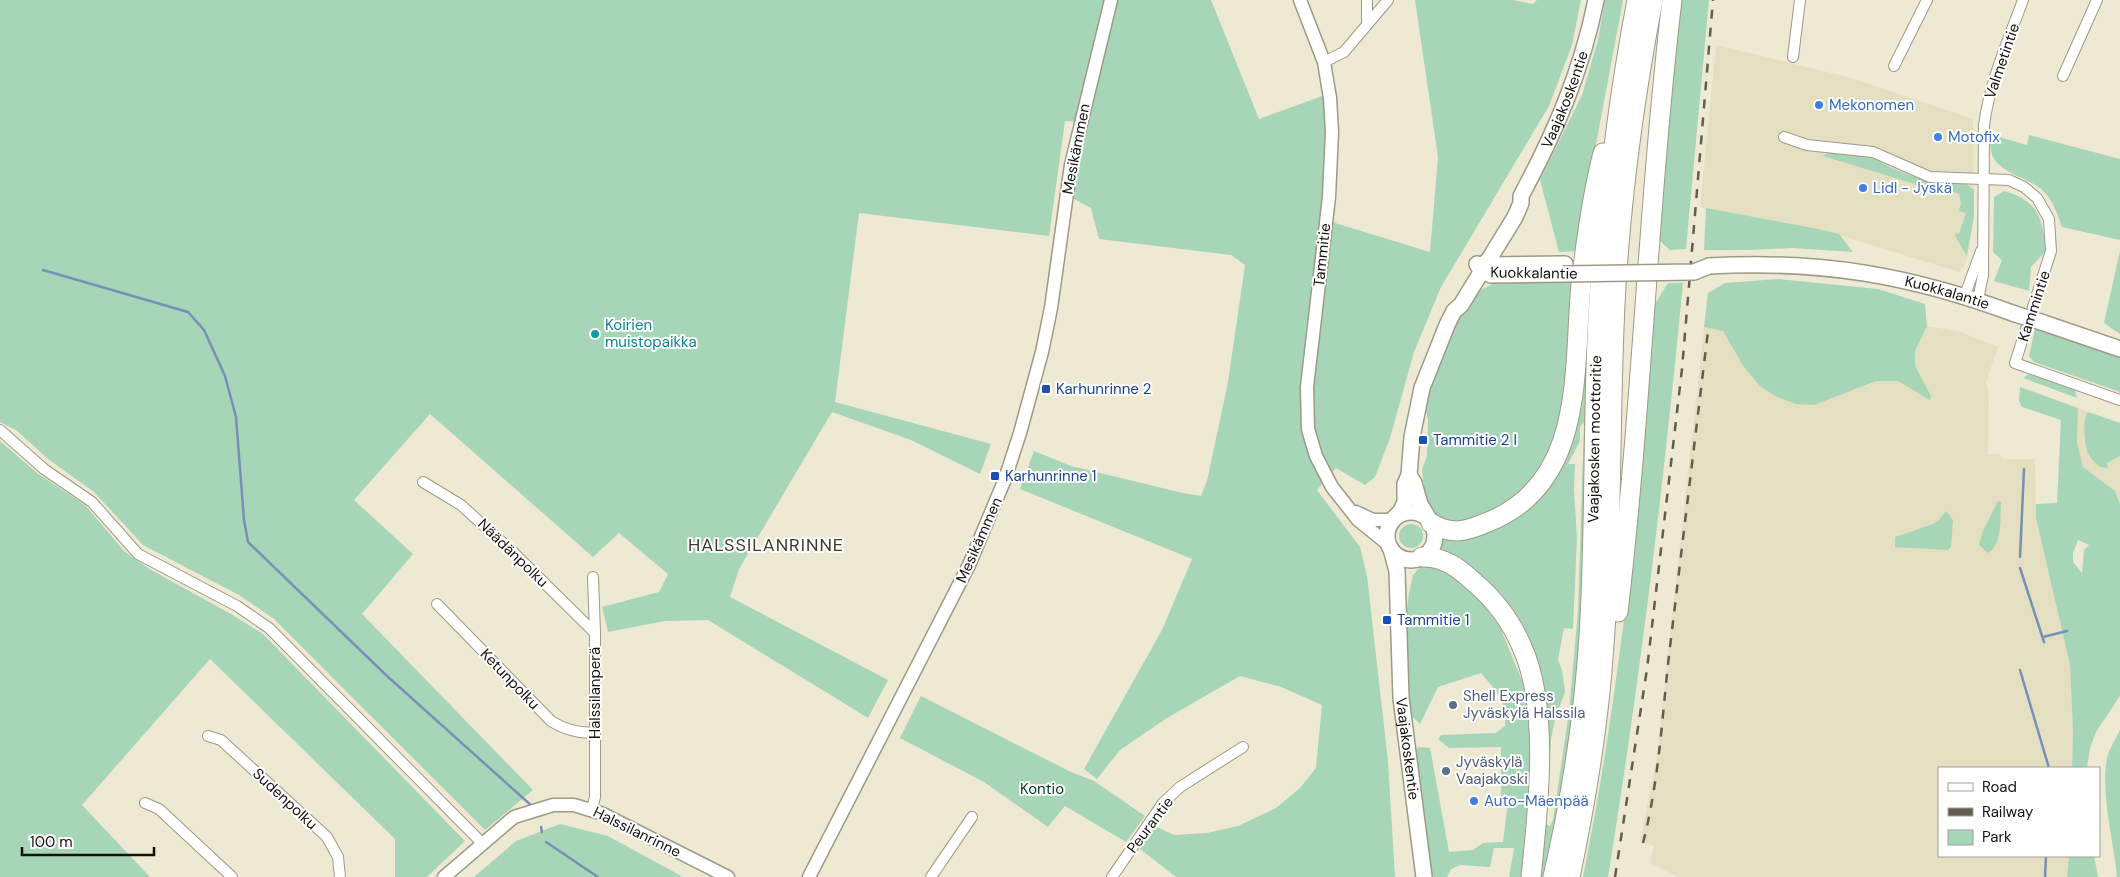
<svg xmlns="http://www.w3.org/2000/svg" width="2120" height="877" font-family="'DM Sans',sans-serif">
<rect width="100%" height="100%" fill="#eee9d3"/>
<!-- built -->
<g fill="#e5dfc1">
<polygon points="1716,45 1852,78 1973,119 1974,216 1967,256 1965,264 1959,272 1819,229 1700,207"/>
<polygon points="1708,293 1958,331 1998,347 1986,382 1989,397 1988,454 1998,454 2005,459 2035,459 2036,518 2070,665 2073,731 2072,768 1939,768 1939,856 2069,856 2067,877 1678,877 1650,863 1654,846 1640,842 1656,762"/>
<polygon points="2078,408 2120,423 2120,504 2115,491 2083,467 2077,443"/>
</g>
<!-- green -->
<g fill="#a7d5b7" fill-rule="evenodd">
<polygon points="0,0 1211,0 1259,119 1325,95 1329,132 1322,198 1335,223 1430,252 1438,157 1415,0 1513,0 1533,4 1537,0 1581,0 1572,45 1549,106 1441,287 1414,352 1390,438 1375,477 1365,485 1336,468 1317,490 1360,547 1367,576 1388,761 1395,877 1176,877 1140,849 1155,826 1174,835 1207,833 1238,826 1276,808 1300,788 1316,768 1322,705 1281,687 1240,676 1167,718 1120,750 1097,779 1084,769 1162,630 1192,559 1020,489 1034,451 1071,466 1183,493 1201,496 1207,481 1228,382 1245,265 1231,255 1099,239 1091,208 1072,198 1085,123 1065,121 1049,236 859,213 835,402 991,444 980,474 911,440 832,412 739,569 730,597 888,680 868,718 708,620 665,621 608,632 602,607 659,592 668,574 619,533 593,557 430,414 354,500 413,554 362,614 533,790 485,830 274,619 239,595 143,545 94,492 48,459 16,430 0,422"/>
<polygon points="1605,0 1623,0 1594,155 1579,251 1559,252 1540,180 1582,95 1598,40"/>
<polygon points="1678,0 1709,0 1686,249 1670,250 1660,241 1658,200"/>
<path d="M1989,134L2027,145L2029,135L2120,159V240L2062,227C2057,214 2054,202 2044,192C2030,177 2004,176 1993,157C1990,151 1990,140 1989,134Z"/>
<polygon points="1829,152 1871,157 1893,169 1917,178 1927,180 1930,186 1928,188 1823,156"/>
<polygon points="1948,183 1966,184 1974,190 1974,216 1967,256 1955,236 1956,233 1959,234 1966,213 1959,211 1961,203 1959,194 1942,188 1943,185"/>
<path d="M2004,191C2038,200 2043,219 2046,251L2031,267L2029,291L1994,281L2002,260L1993,252L1994,197Z"/>
<polygon points="1706,208 1819,229 1839,234 1853,252 1793,248 1750,250 1704,250"/>
<path d="M1593,235L1581,635L1574,708L1559,806L1545,877H1538L1535,667L1448,553L1442,548L1443,541L1447,536L1548,481ZM1584,422L1578,611L1569,712L1553,820L1550,826L1546,824L1551,740L1554,723L1565,691L1562,670L1558,659L1564,628L1573,629L1577,538L1574,489L1575,464H1568L1580,441V427Z"/>
<polygon points="2120,251 2120,334 2104,323"/>
<polygon points="1778,279 1878,289 1925,304 1927,326 1915,351 1915,366 1931,396 1930,400 1898,381 1876,381 1814,405 1796,404 1777,397 1760,386 1744,367 1723,331 1704,327 1708,293 1725,283"/>
<polygon points="1518,282 1575,282 1568,391 1550,456 1527,488 1502,508 1472,521 1446,523 1434,515 1426,503 1422,470 1427,455 1428,420 1425,405 1436,366 1458,318 1478,291 1493,284"/>
<path d="M1668,283H1683C1664,482 1640,680 1608,877H1583C1621,688 1639,496 1655,304Z"/>
<polygon points="2035,329 2120,357 2120,392 2034,362 2029,356"/>
<polygon points="2029,374 2075,390 2077,398 2023,378"/>
<path d="M2020,387L2078,408L2077,443L2083,467L2115,491L2120,504V696L2096,732L2090,748L2087,768H2072L2073,731L2070,665L2036,518V504L2057,503L2061,420L2022,407L2019,401ZM2078,540L2089,545L2084,550L2082,573L2073,562V553Z"/>
<path d="M2088,412L2120,423V456L2107,463L2108,468L2100,467C2096,463 2092,460 2089,455C2084,447 2082,418 2088,412Z"/>
<polygon points="0,441 37,473 85,505 125,552 151,570 231,614 263,634 465,841 427,877 395,877 395,839 210,659 82,805 150,877 0,877"/>
<path d="M1998,501L2001,502C2000,517 2003,544 1988,553L1979,545L1983,531Z"/>
<polygon points="1946,511 1953,520 1951,547 1947,550 1895,547 1895,537 1933,524 1939,520"/>
<circle cx="1411" cy="536" r="12"/>
<path d="M1422,565L1446,570L1473,592L1500,627L1527,693L1531,762L1521,877H1509L1514,848H1494L1490,867L1460,865L1451,869L1447,877H1432L1414,753L1419,747L1430,748L1449,852L1473,850L1483,843L1503,842L1508,802L1501,798V747L1449,748L1438,739L1441,735L1496,733L1505,726C1506,698 1498,694 1481,673L1438,687L1420,724L1410,714L1404,636L1409,593L1413,575Z"/>
<polygon points="921,696 1071,772 1094,781 1145,816 1126,842 1065,806 1048,827 984,782 900,738"/>
<path d="M2120,730V877H2117C2114,842 2100,792 2107,758C2109,749 2116,739 2120,730Z"/>
<polygon points="560,824 608,836 683,877 474,877 516,841"/>
<polygon points="2069,856 2094,856 2098,877 2067,877"/>
</g>
<g fill="none" stroke-linecap="round" stroke-linejoin="round">
<!-- stream -->
<g stroke="#7890b8" stroke-width="2.5">
<polyline points="43,270 188,312 204,330 225,376 236,417 244,520 248,542 387,676 533,807"/>
<polyline points="2020,557 2024,469"/>
<polyline points="2020,568 2044,642"/>
<polyline points="2043,637 2067,631"/>
<polyline points="2020,670 2049,768"/>
<polyline points="541,827 542,832"/>
<polyline points="546,842 598,877"/>
<polyline points="2045,877 2046,856"/>
</g>
<defs>
<g id="minor">
<polyline points="1367,0 1367,25"/>
<polyline points="1793,57 1800,0"/>
<polyline points="1324,62 1344,52 1388,0"/>
<polyline points="1894,66 1927,0"/>
<polyline points="2063,76 2097,0"/>
<polyline points="1784,137 1807,145 1873,152 1930,177 2009,180 2024,187 2037,198 2049,219 2051,251 2015,363 2120,400"/>
<polyline points="1965,295 1981,251"/>
<path d="M1978,300L1983,275L1984,125C1990,81 2008,41 2023,0"/>
<polyline points="0,430 44,469 92,502 138,554 237,606 269,628 482,843"/>
<polyline points="423,482 461,505 513,552 595,633"/>
<path d="M437,604L551,721C565,730 578,733 594,733"/>
<polyline points="208,736 221,740 327,837 338,857 340,877"/>
<polyline points="145,803 159,809 232,877"/>
<polyline points="592,809 595,797 595,633 593,577"/>
<polyline points="931,877 972,817"/>
<polyline points="1112,877 1163,803 1180,787 1243,747"/>
</g>
<g id="tertiary">
<polyline points="1300,0 1324,62 1330,98 1332,132 1329,197 1307,387 1308,429 1316,456 1332,487 1358,520 1389,545"/>
<polyline points="1356,512 1373,520 1393,520"/>
<polyline points="444,877 514,817 553,805 574,805 603,814 728,877"/>
<polyline points="809,877 969,565 1005,479 1020,433 1042,352 1051,308 1071,165 1111,0"/>
</g>
<g id="secondary">
<polyline points="1486,262 1492,265 1565,264"/>
<polyline points="1477,264 1481,271 1491,275 1563,274"/>
<path id="s1" d="M1709,266C1821,260 1910,275 2015,314"/>
<polyline points="2041,322 2120,349"/>
<polyline points="1409,475 1414,483 1420,504 1429,519"/>
<circle cx="1411" cy="536" r="24"/>
<path id="s2" d="M1394,518L1401,511L1405,502V484L1409,475L1412,437L1422,388L1447,325L1454,311L1461,305L1515,217L1521,203V196C1555,133 1582,70 1596,0"/>
<path id="s3" d="M1391,549L1397,571L1401,698L1424,877"/>
</g>
<g id="motorway">
<path d="M1431,523C1452,536 1467,531 1488,522C1586,483 1573,370 1581,284C1586,240 1592,196 1603,153"/>
<path d="M1422,557C1444,556 1460,569 1475,583C1496,601 1511,621 1522,647C1550,708 1538,810 1531,877"/>
<path d="M1618,612C1642,408 1648,203 1672,0"/>
<path id="s4" d="M1553,877C1571,799 1584,716 1589,636C1596,524 1592,411 1599,299C1606,199 1618,99 1637,0"/>
<path d="M1570,877C1586,801 1599,723 1604,645C1613,525 1609,405 1616,286C1622,190 1635,94 1653,0"/>
</g>
</defs>
<!-- minor casing -->
<use href="#minor" stroke="#9e9a85" stroke-width="12"/>
<!-- tertiary casing -->
<use href="#tertiary" stroke="#9e9a85" stroke-width="15"/>
<!-- secondary casing -->
<use href="#secondary" stroke="#9e9a85" stroke-width="18"/>
<!-- motorway casing -->
<use href="#motorway" stroke="#9e9a85" stroke-width="21"/>
<!-- minor -->
<use href="#minor" stroke="#fff" stroke-width="10"/>
<!-- tertiary -->
<use href="#tertiary" stroke="#fff" stroke-width="12"/>
<!-- secondary -->
<use href="#secondary" stroke="#fff" stroke-width="15"/>
<!-- motorway -->
<use href="#motorway" stroke="#fff" stroke-width="19"/>
<!-- rail -->
<g stroke="#615e51" stroke-width="2.5" stroke-dasharray="9 9" stroke-linecap="butt">
<path d="M1643,843C1659,781 1662,718 1669,655C1682,547 1695,439 1708,331"/>
<polyline points="1615,877 1647,669 1682,369 1713,0"/>
</g>
<defs>
<g id="secondary-bridge">
<polyline points="1563,274 1694,272 1709,266"/>
<polyline points="2015,314 2041,322"/>
</g>
</defs>
<!-- secondary-bridge casing -->
<use href="#secondary-bridge" stroke="#9e9a85" stroke-width="18" stroke-linecap="butt"/>
<!-- secondary-bridge -->
<use href="#secondary-bridge" stroke="#fff" stroke-width="15"/>
</g>
<!-- markers -->
<g fill="#3f7fe0" stroke="#fff" stroke-width="2">
<circle cx="1819" cy="105" r="5"/>
<circle cx="1938" cy="137" r="5"/>
<circle cx="1863" cy="188" r="5"/>
<circle cx="1474" cy="801" r="5"/>
</g>
<circle fill="#0f9aa8" stroke="#fff" stroke-width="2" cx="595" cy="334" r="5"/>
<g fill="#1a4fb4" stroke="#fff" stroke-width="2">
<rect x="1041" y="384" width="10" height="10" rx="2.5"/>
<rect x="1418" y="435" width="10" height="10" rx="2.5"/>
<rect x="990" y="471" width="10" height="10" rx="2.5"/>
<rect x="1382" y="615" width="10" height="10" rx="2.5"/>
</g>
<g fill="#5c6f8a" stroke="#fff" stroke-width="2">
<circle cx="1453" cy="705" r="5"/>
<circle cx="1446" cy="771" r="5"/>
</g>
<g text-anchor="middle" dominant-baseline="central" stroke-width="4" stroke-linejoin="round" paint-order="stroke">
<!-- street labels -->
<g font-size="15" fill="#13110a" stroke="#fff">
<text transform="translate(2002 61) rotate(-71)">Valmetintie</text>
<text stroke="none"><textPath href="#s2" startOffset="460">Vaajakoskentie</textPath></text>
<text transform="translate(1076 149) rotate(-79)">Mesikämmen</text>
<text transform="translate(1322 255) rotate(-84)">Tammitie</text>
<text transform="translate(1534 273) rotate(1)">Kuokkalantie</text>
<text stroke="none"><textPath href="#s1" startOffset="241">Kuokkalantie</textPath></text>
<text transform="translate(2034 306) rotate(-72)">Kammintie</text>
<text stroke="none"><textPath href="#s4" startOffset="441">Vaajakosken moottoritie</textPath></text>
<text transform="translate(979 540) rotate(-66)">Mesikämmen</text>
<text transform="translate(513 553) rotate(44)">Näädänpolku</text>
<text transform="translate(510 679) rotate(46)">Ketunpolku</text>
<text transform="translate(595 693) rotate(-90)">Halssilanperä</text>
<text stroke="none"><textPath href="#s3" startOffset="201">Vaajakoskentie</textPath></text>
<text transform="translate(285 799) rotate(43)">Sudenpolku</text>
<text transform="translate(1150 825) rotate(-53)">Peurantie</text>
<text transform="translate(637 832) rotate(26)">Halssilanrinne</text>
</g>
<!-- shop labels -->
<g font-size="15" fill="#366cbe" stroke="#fff" text-anchor="start">
<text x="1829" y="105">Mekonomen</text>
<text x="1948" y="137">Motofix</text>
<text x="1873" y="188">Lidl - Jyskä</text>
<text x="1484" y="801">Auto-Mäenpää</text>
</g>
<!-- culture labels -->
<g font-size="15" fill="#0d838f" stroke="#fff" text-anchor="start">
<text x="605" y="325">Koirien<tspan x="605" dy="17">muistopaikka</tspan></text>
</g>
<!-- transit labels -->
<g font-size="15" fill="#164399" stroke="#fff" text-anchor="start">
<text x="1056" y="389">Karhunrinne 2</text>
<text x="1433" y="440">Tammitie 2 I</text>
<text x="1005" y="476">Karhunrinne 1</text>
<text x="1397" y="620">Tammitie 1</text>
</g>
<!-- service labels -->
<g font-size="15" fill="#4e5e75" stroke="#fff" text-anchor="start">
<text x="1463" y="696">Shell Express<tspan x="1463" dy="17">Jyväskylä Halssila</tspan></text>
<text x="1456" y="762">Jyväskylä<tspan x="1456" dy="17">Vaajakoski</tspan></text>
</g>
<!-- park labels -->
<g font-size="15" fill="#003d21" stroke="#fff">
<text x="1042" y="789">Kontio</text>
</g>
<!-- quarter labels -->
<g font-size="18" letter-spacing="1" fill="#3f3b29" stroke="#fff">
<text x="766" y="545">HALSSILANRINNE</text>
</g>
</g>
<!-- legend -->
<rect x="1938" y="767" width="162" height="90" fill="#ffffff" stroke="#a1a09d"/>
<rect x="1948" y="783" width="25" height="8" fill="#ffffff" stroke="#a1a09d"/>
<text x="1982" y="792" font-size="15" fill="#13110a">Road</text>
<rect x="1948" y="808" width="25" height="8" fill="#615e51" stroke="#a1a09d"/>
<text x="1982" y="817" font-size="15" fill="#13110a">Railway</text>
<rect x="1948" y="830" width="25" height="15" fill="#a7d5b7" stroke="#a1a09d"/>
<text x="1982" y="842" font-size="15" fill="#13110a">Park</text>
<!-- scale -->
<path d="M22 847v8h132v-8" fill="none" stroke="#13110a" stroke-width="2.5"/>
<text x="30" y="847" font-size="15" fill="#13110a" stroke="#ffffff" stroke-width="4" paint-order="stroke">100 m</text>
</svg>
